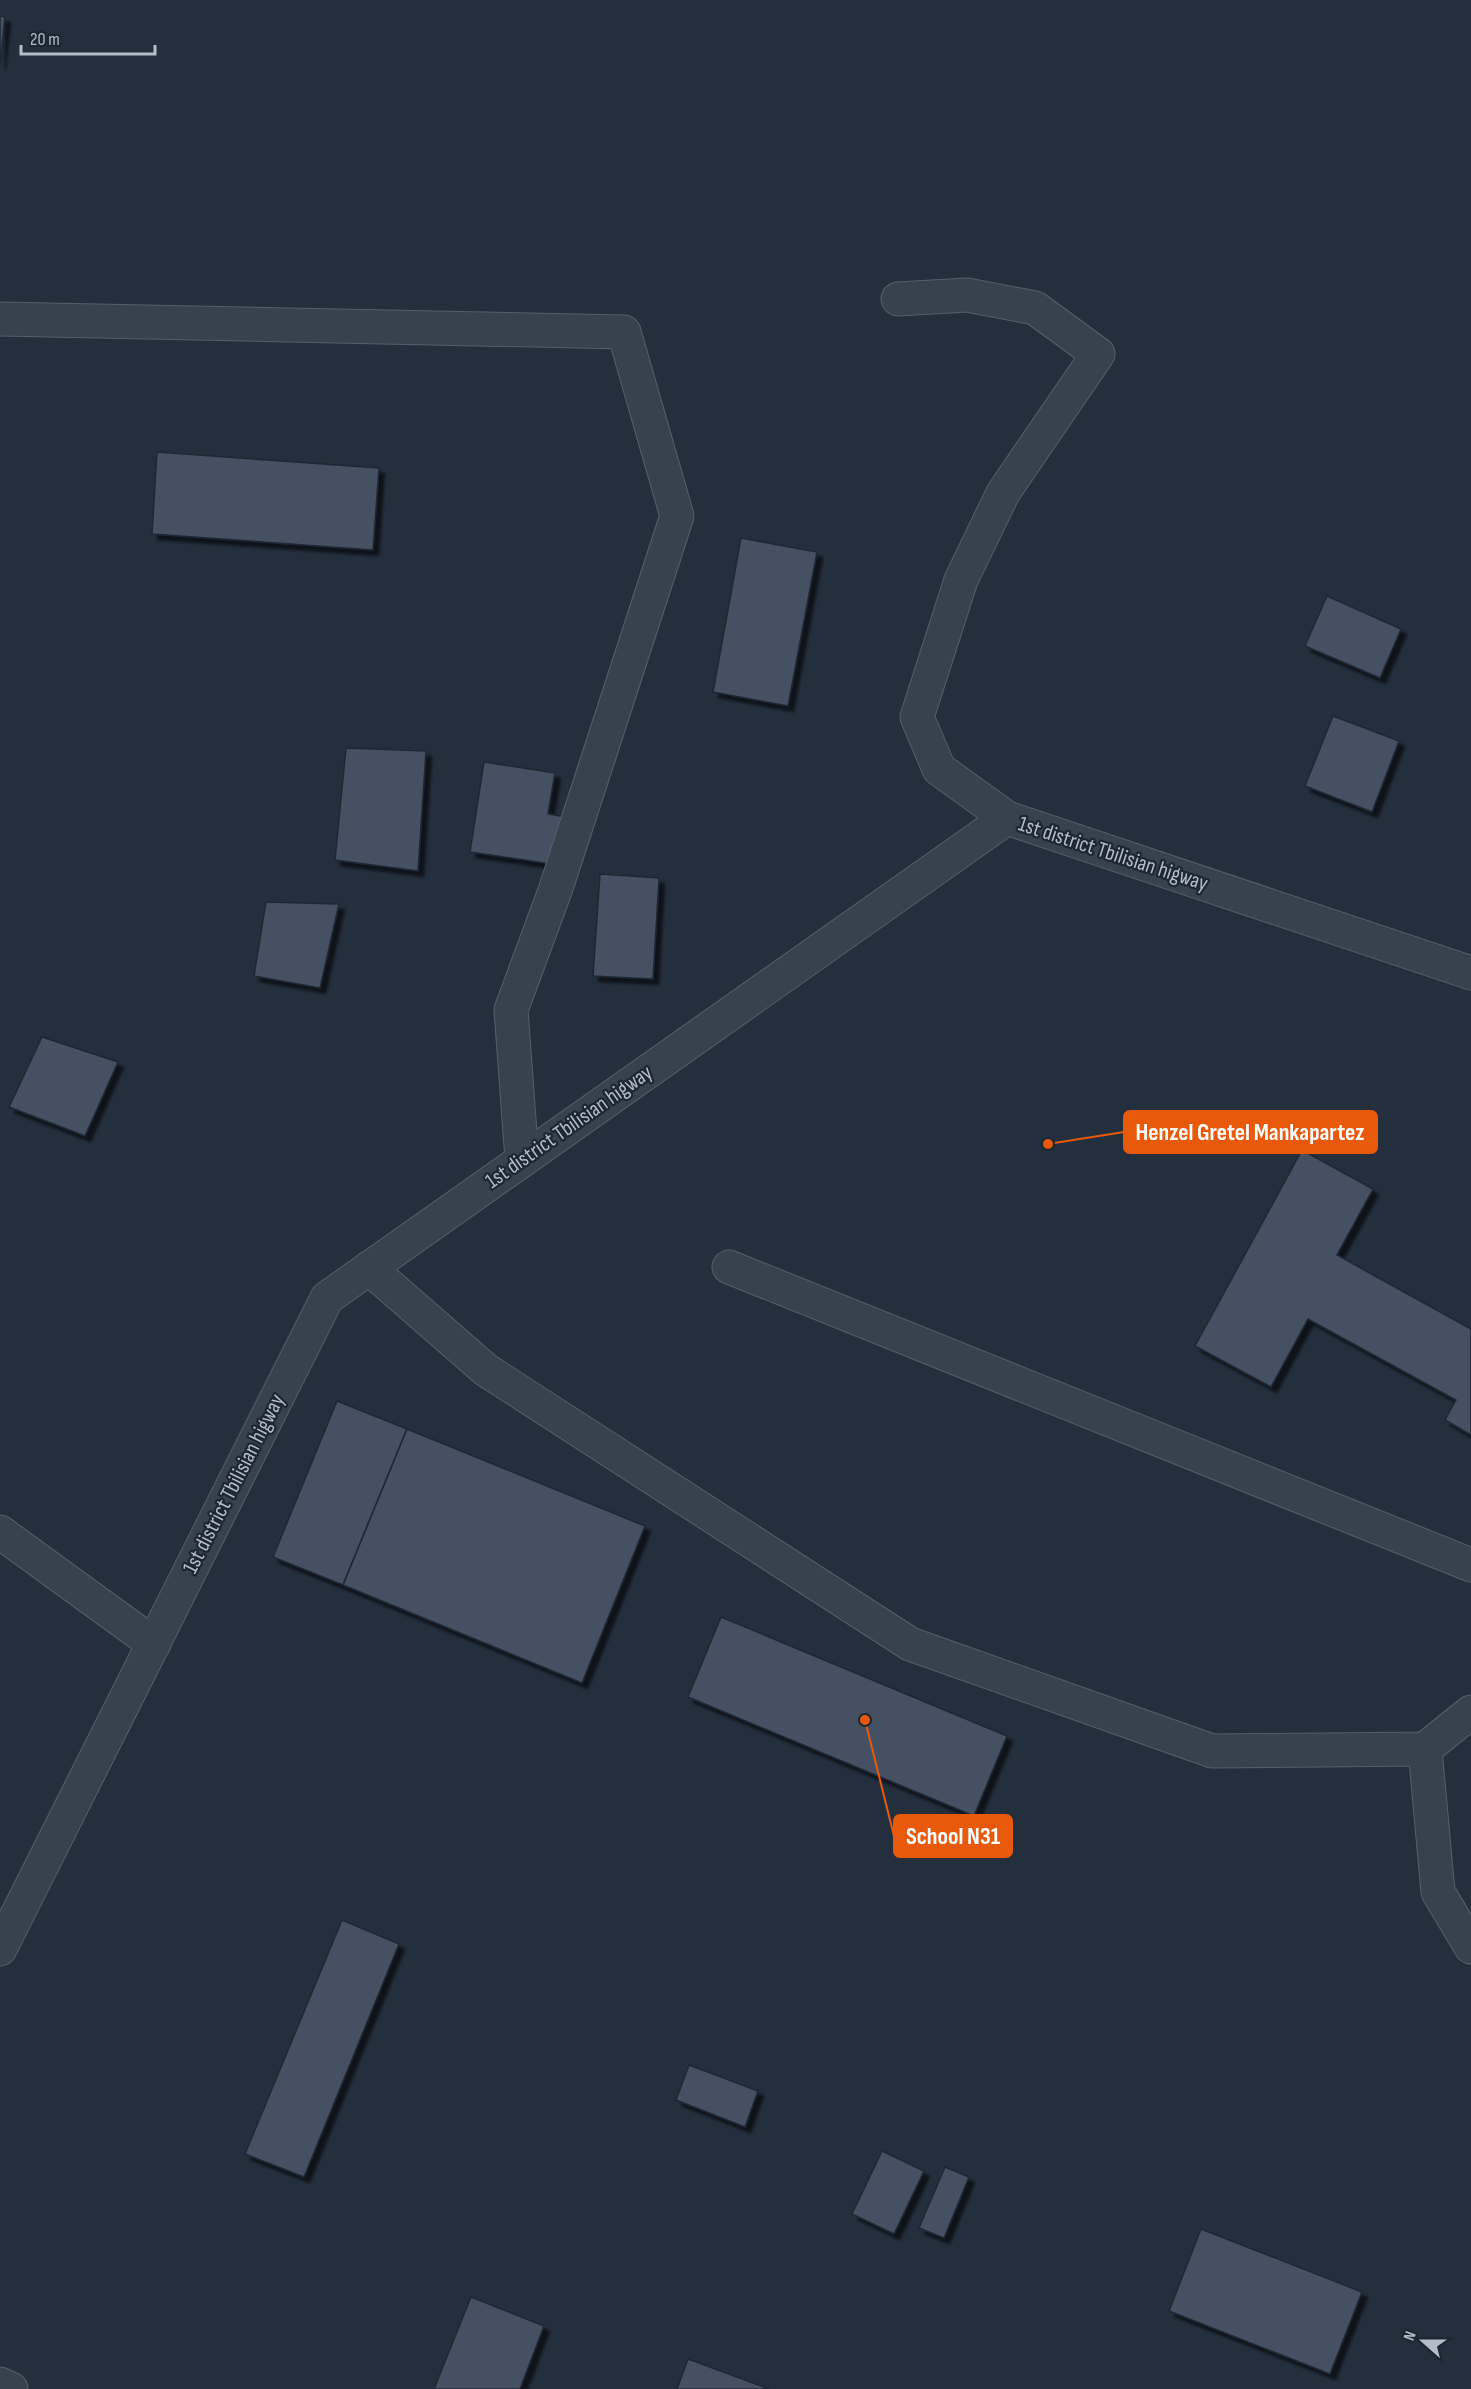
<svg xmlns="http://www.w3.org/2000/svg" width="1471" height="2389" font-family="'Sofia Sans Condensed',sans-serif">
<defs>
<filter id="shadow"><feDropShadow dx="5.5" dy="5.5" stdDeviation="1.5" flood-color="#0009"/></filter>
</defs>
<rect width="100%" height="100%" fill="#242f3e"/>
<!-- building -->
<g fill="#455162" stroke="#1f2835" stroke-width="1.5" filter="url(#shadow)">
<polygon points="0,16 5,17 0,65"/>
<polygon points="157,452 379,468 373,550 152,534"/>
<polygon points="741,538 817,552 788,706 713,692"/>
<polygon points="1327,596 1401,629 1380,678 1305,646"/>
<polygon points="1333,716 1399,741 1372,812 1305,786"/>
<polygon points="346,748 426,751 418,871 335,860"/>
<polygon points="484,762 555,773 548,814 566,817 558,865 470,852"/>
<polygon points="600,874 659,878 653,979 593,976"/>
<polygon points="266,902 339,904 320,988 254,976"/>
<polygon points="42,1037 118,1062 85,1136 9,1107"/>
<polygon points="1302,1150 1373,1189 1337,1255 1471,1329 1471,1435 1445,1420 1456,1400 1308,1319 1271,1387 1195,1346"/>
<polygon points="337,1401 407,1429 343,1585 273,1557"/>
<polygon points="407,1429 645,1526 582,1683 343,1585"/>
<polygon points="721,1617 1007,1736 974,1816 688,1697"/>
<polygon points="342,1920 399,1944 304,2177 245,2154"/>
<polygon points="689,2065 758,2091 745,2127 676,2100"/>
<polygon points="882,2151 924,2171 894,2234 852,2214"/>
<polygon points="945,2167 969,2177 944,2238 919,2228"/>
<polygon points="1201,2229 1362,2292 1330,2374 1169,2311"/>
<polygon points="471,2297 544,2326 520,2389 434,2389"/>
<polygon points="688,2359 769,2389 677,2389"/>
</g>
<g fill="none" stroke-linecap="round" stroke-linejoin="round">
<defs>
<g id="minor">
<polyline points="898,299 967,295 1035,308 1098,354 1003,493 961,580 917,717 939,769 1007,818"/>
<polyline points="0,319 624,332 677,516 556,888 511,1010 522,1160"/>
<polyline points="729,1267 1471,1565"/>
<polyline points="369,1268 486,1370 910,1644 1212,1751 1425,1749 1471,1712"/>
<polyline points="0,1532 154,1644"/>
<polyline points="1425,1749 1438,1892 1471,1947"/>
<polyline points="0,1949 327,1298 1007,818 1471,973"/>
<polyline points="0,2384 11,2389"/>
</g>
</defs>
<!-- minor casing -->
<use href="#minor" stroke="#565f6c" stroke-width="35"/>
<!-- minor -->
<use href="#minor" stroke="#38414e" stroke-width="33"/>
</g>
<g text-anchor="middle" dominant-baseline="central" stroke-width="4.5" stroke-linejoin="round" paint-order="stroke">
<!-- street labels -->
<g font-size="22" fill="#b4bcc9" stroke="#1d2633">
<text transform="translate(1113 854) rotate(18)">1st district Tbilisian higway</text>
<text transform="translate(569 1127) rotate(-35)">1st district Tbilisian higway</text>
<text transform="translate(234 1484) rotate(-63)">1st district Tbilisian higway</text>
</g>
</g>
<!-- callouts -->
<path fill="none" stroke="#e8590c" stroke-width="2" d="M1048 1144L1124 1132M865 1720L894 1836"/>
<g fill="#e8590c" stroke="#1d2633" stroke-width="2">
<circle cx="1048" cy="1144" r="6"/>
<circle cx="865" cy="1720" r="6"/>
</g>
<g fill="#e8590c" stroke="#e8590c" stroke-width="2">
<rect x="1124" y="1111" width="253" height="42" rx="6"/>
<rect x="894" y="1815" width="118" height="42" rx="6"/>
</g>
<g font-size="24" text-anchor="middle" font-weight="bold" fill="#fff">
<text x="1250" y="1140">Henzel Gretel Mankapartez</text>
<text x="953" y="1844">School N31</text>
</g>
<!-- north arrow -->
<g transform="translate(1423 2341) rotate(291)" stroke="#1d2633" stroke-width="4.5" paint-order="stroke">
<path d="M0-4.5L10 22L0 15L-10 22Z" fill="#b4bcc9"/>
<text y="-9" font-size="16" font-weight="bold" text-anchor="middle" fill="#b4bcc9">N</text>
</g>
<!-- scale -->
<path d="M21 45v9h134v-9" fill="none" stroke="#b4bcc9" stroke-width="3"/>
<text x="30" y="45" font-size="18" fill="#b4bcc9" stroke="#1d2633" stroke-width="4.5" paint-order="stroke">20 m</text>
</svg>
